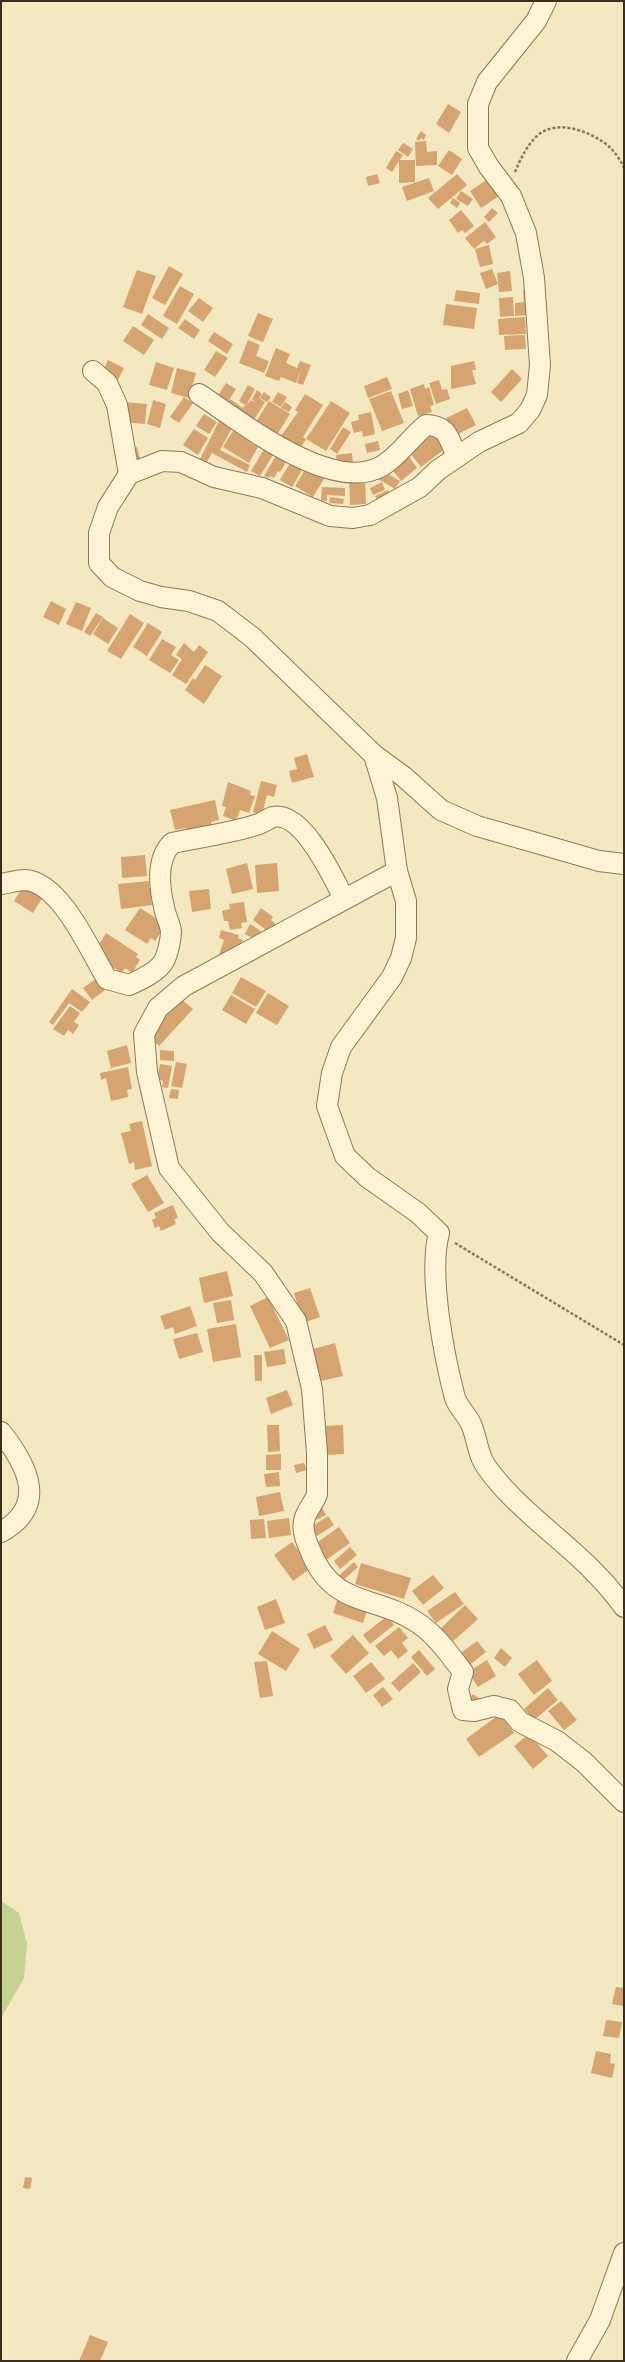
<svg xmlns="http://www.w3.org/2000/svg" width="625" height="2362" font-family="'Times New Roman',serif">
<rect width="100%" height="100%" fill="#f3e8c0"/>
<!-- green -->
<polygon fill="#c4d292" points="1,1901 19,1913 27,1944 24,1978 1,2018"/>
<!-- building -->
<g fill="#d5a471">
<polygon points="448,104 461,112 449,133 436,124"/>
<polygon points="421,131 426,135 424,140 421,138 419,141 416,139"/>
<polygon points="426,141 427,152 437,151 437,165 416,166 415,142"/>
<polygon points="403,143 413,149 408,157 398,150"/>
<polygon points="449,150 462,159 452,175 438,166"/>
<polygon points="396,151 403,155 392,172 386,168"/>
<polygon points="399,160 415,160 415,182 399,183"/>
<polygon points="377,174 380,183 368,186 366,177"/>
<polygon points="457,174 467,185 438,209 428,198"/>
<polygon points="491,177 502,194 481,208 470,191"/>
<polygon points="429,178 434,191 407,201 402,187"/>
<polygon points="461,191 473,199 468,206 456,199"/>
<polygon points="453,198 460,203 457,208 450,203"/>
<polygon points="492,208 498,213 489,222 484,217"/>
<polygon points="461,210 474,226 465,233 462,230 458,233 449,220"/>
<polygon points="485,222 496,237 487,244 484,241 474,249 465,238"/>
<polygon points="489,245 493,264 480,267 475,249"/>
<polygon points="169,266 183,274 165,305 152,298"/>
<polygon points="492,269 498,284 486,289 480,273"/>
<polygon points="137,270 156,276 142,314 123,307"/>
<polygon points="510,271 512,291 499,292 497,273"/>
<polygon points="180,286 194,294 177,324 163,316"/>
<polygon points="456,290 480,293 479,304 454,301"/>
<polygon points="523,290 530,290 527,315 515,316 515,303 524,302"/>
<polygon points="513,297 514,316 500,317 499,298"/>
<polygon points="199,298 213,308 203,322 188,311"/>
<polygon points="446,304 477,308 474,329 443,325"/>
<polygon points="258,313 273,319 263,342 248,336"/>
<polygon points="148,314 169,328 162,339 141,325"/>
<polygon points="525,317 526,334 499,335 498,319"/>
<polygon points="185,319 200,330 194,339 178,328"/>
<polygon points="133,326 154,340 144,355 123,341"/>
<polygon points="214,332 233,344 227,354 208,341"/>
<polygon points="525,335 526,349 505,350 504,336"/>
<polygon points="248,340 260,345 256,356 269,361 264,373 239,363"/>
<polygon points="276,348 290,354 286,363 297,368 300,361 311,365 303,385 297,383 301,369 296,383 281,377 279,381 265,376"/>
<polygon points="216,351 228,358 215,377 204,370"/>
<polygon points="108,360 124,368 117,382 102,374"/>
<polygon points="474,361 476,370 472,370 476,384 451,389 451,366"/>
<polygon points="156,362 174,368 167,390 149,385"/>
<polygon points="177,368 196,373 189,398 171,393"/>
<polygon points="512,369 522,379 501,402 491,392"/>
<polygon points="387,377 392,389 368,398 364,386"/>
<polygon points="439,380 442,390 447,389 450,399 436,404 429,383"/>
<polygon points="226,383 236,389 225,406 215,400"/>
<polygon points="424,384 425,389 429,387 434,405 430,406 432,412 418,416 410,389"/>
<polygon points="248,385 255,389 246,406 251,400 256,403 252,399 257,390 262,394 259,398 265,402 254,420 224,410 230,399 243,408 245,405 239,401"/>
<polygon points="408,390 413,406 402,409 398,394"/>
<polygon points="391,391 404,423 382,431 369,399"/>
<polygon points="264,392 271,397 267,402 260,398"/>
<polygon points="278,392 287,397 281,407 272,402"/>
<polygon points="305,394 323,405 303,437 306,439 299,451 279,439 298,412 295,410"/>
<polygon points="184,397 193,403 179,423 170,417"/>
<polygon points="153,400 166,404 160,428 147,424"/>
<polygon points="269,401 290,414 275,438 254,425"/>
<polygon points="331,401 350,413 326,451 306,439"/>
<polygon points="124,402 147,404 145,424 122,422"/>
<polygon points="285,402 292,407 289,412 281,408"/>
<polygon points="467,408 476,425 454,436 446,418"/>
<polygon points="371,412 375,434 363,437 362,431 354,433 351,422 359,420 358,415"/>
<polygon points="204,414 217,422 209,434 196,426"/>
<polygon points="219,421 232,428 220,450 250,465 247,472 212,453 207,462 200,459"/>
<polygon points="343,427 351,432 337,454 330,449"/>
<polygon points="194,429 208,438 198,455 183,445"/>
<polygon points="431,429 445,449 421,467 406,448"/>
<polygon points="233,431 258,447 249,463 223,447"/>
<polygon points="378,441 380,450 367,453 365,444"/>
<polygon points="137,447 140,458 134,460 130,449"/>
<polygon points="264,449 273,455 260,476 251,471"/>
<polygon points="278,452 288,459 280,472 278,471 274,478 270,476 269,478 264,476"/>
<polygon points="352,453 353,464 337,466 336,455"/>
<polygon points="408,455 417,468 401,481 391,468"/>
<polygon points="290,463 302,470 292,487 280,480"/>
<polygon points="306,468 324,479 313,497 295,486"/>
<polygon points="383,471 400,481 395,489 378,479"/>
<polygon points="365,478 366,504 350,505 349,479"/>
<polygon points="382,482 385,490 373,495 370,488"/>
<polygon points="322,487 345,488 345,496 327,495 327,501 321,501"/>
<polygon points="388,490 391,497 379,503 375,496"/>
<polygon points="330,497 344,499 343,504 329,503"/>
<polygon points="51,601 66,609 59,625 43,617"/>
<polygon points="76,602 91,608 82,631 66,624"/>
<polygon points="96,613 103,617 90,636 84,632"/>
<polygon points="130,614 144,623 121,659 107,651"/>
<polygon points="103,618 118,628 108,644 93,634"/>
<polygon points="148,623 162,632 147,656 133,647"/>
<polygon points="162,639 176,647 171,655 179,660 170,673 149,660"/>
<polygon points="184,643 194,652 199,645 208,652 186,684 172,675 182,659 176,655"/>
<polygon points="205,665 222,676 204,704 185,690 193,678 195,680"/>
<polygon points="307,754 314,777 292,783 289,771 297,769 294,758"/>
<polygon points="261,781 277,785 274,797 267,795 262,814 253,812"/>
<polygon points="228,782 251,791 250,795 255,796 249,813 240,810 236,821 223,816 226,807 222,806"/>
<polygon points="215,800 219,820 211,822 212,829 188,834 186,828 175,830 170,810"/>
<polygon points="145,855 147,876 122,878 121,857"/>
<polygon points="247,863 253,889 232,894 226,869"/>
<polygon points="277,863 279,891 257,893 255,865"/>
<polygon points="149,881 149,888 153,888 154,899 151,899 152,905 121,909 118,884"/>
<polygon points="24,885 43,897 33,913 14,901"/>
<polygon points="209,889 211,909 192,912 189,891"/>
<polygon points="244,902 247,922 241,923 242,928 230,930 228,921 224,921 222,911 230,909 229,904"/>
<polygon points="140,908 162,922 159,926 163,929 155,941 151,938 147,944 125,930"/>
<polygon points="261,908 273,917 271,920 278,926 274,932 269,928 265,934 263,932 265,929 253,920"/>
<polygon points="250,924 261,931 256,940 245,934"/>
<polygon points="221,930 239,935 238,938 243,940 240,950 231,959 219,955 224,940 219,938"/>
<polygon points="106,933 138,954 136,957 140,960 132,973 125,968 122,973 100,959 105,951 98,946"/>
<polygon points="241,977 266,991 256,1007 232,993"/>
<polygon points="97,978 105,990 92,1000 83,988"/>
<polygon points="72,989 90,1002 82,1012 69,1003 53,1025 49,1022"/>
<polygon points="268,993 289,1006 277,1025 256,1013"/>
<polygon points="231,995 255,1009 246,1024 222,1010"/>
<polygon points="180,998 193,1009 159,1046 147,1035"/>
<polygon points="70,1006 80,1013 74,1022 79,1025 73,1034 68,1030 64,1036 53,1029"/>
<polygon points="127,1045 131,1063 111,1068 107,1051"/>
<polygon points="160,1050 174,1051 174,1061 160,1060"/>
<polygon points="176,1062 187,1064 182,1088 171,1086"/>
<polygon points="160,1064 172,1066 168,1088 162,1087 163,1081 157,1079"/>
<polygon points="128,1067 132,1089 127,1090 128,1097 111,1101 106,1078 101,1080 100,1073"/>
<polygon points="171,1089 179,1090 178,1099 169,1098"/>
<polygon points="142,1121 152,1166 135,1170 134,1162 129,1164 121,1133 131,1131 129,1124"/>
<polygon points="147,1175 164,1203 148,1212 131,1184"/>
<polygon points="173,1205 178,1218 174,1219 176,1224 161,1231 159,1226 155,1228 152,1220 156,1218 154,1213"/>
<polygon points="227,1271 233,1296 204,1303 199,1278"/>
<polygon points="310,1288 320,1317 303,1323 294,1293"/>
<polygon points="268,1297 289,1340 270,1348 250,1306"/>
<polygon points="231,1300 234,1320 217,1323 213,1303"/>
<polygon points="190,1306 197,1326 175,1334 173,1327 165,1330 160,1316"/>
<polygon points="236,1324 241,1357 213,1362 207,1329"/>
<polygon points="197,1333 203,1352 179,1359 173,1339"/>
<polygon points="335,1343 343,1376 321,1381 313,1349"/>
<polygon points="284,1349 286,1364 267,1367 264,1352"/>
<polygon points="254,1355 262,1355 262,1381 255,1381"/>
<polygon points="287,1390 293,1405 271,1414 266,1398"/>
<polygon points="267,1425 279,1425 280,1451 268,1452"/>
<polygon points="343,1425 344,1454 325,1455 324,1426"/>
<polygon points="281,1454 281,1470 266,1470 266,1455"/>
<polygon points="304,1463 307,1470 296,1473 294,1465"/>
<polygon points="279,1472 280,1486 266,1487 264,1474"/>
<polygon points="280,1492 284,1511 259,1516 256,1497"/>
<polygon points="322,1508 326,1515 312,1522 309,1516"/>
<polygon points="328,1516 334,1525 317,1536 311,1527"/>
<polygon points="289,1518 291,1535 269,1538 267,1521"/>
<polygon points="264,1519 266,1538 251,1539 250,1520"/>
<polygon points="339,1527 350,1543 326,1560 315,1544"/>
<polygon points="292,1542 311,1568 293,1581 274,1555"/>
<polygon points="350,1547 357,1555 340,1569 334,1561"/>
<polygon points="354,1562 358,1567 338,1585 334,1580"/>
<polygon points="361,1563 411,1578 404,1599 355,1584"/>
<polygon points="433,1575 444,1588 423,1605 412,1591"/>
<polygon points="455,1592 464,1604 436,1623 427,1611"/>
<polygon points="338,1597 368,1607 363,1623 333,1613"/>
<polygon points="276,1599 285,1623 265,1630 257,1607"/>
<polygon points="465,1605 478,1619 451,1643 439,1630"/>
<polygon points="387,1616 394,1625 370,1644 363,1635"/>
<polygon points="325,1625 333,1640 314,1649 307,1634"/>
<polygon points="399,1627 408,1638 402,1643 408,1651 398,1659 391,1650 384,1656 375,1646"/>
<polygon points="272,1631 300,1649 286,1671 258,1654"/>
<polygon points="353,1635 369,1653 346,1674 330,1656"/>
<polygon points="477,1641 486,1652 467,1667 458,1655"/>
<polygon points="501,1648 512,1658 505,1667 494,1658"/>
<polygon points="419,1650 435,1669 427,1676 411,1657"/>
<polygon points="487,1660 496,1676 478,1687 468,1672"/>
<polygon points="537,1660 552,1681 534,1695 518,1674"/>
<polygon points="267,1661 273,1696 260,1698 254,1662"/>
<polygon points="371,1662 385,1679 366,1693 353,1676"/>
<polygon points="413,1663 421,1672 399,1692 391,1683"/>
<polygon points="383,1687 393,1699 382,1707 373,1695"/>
<polygon points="548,1688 558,1700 534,1720 524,1709"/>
<polygon points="473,1694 480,1699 476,1706 468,1701"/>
<polygon points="561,1701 577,1720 564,1730 548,1711"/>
<polygon points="500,1714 514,1733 479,1757 466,1739"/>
<polygon points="529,1734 548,1756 533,1769 514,1746"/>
<polygon points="616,1987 624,1988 624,2006 612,2004"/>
<polygon points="606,2020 622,2022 619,2038 603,2036"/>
<polygon points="596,2051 611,2054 610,2063 615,2064 612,2078 591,2073"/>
<polygon points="25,2177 32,2178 30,2189 23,2188"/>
<polygon points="90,2335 108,2342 100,2361 79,2361"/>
</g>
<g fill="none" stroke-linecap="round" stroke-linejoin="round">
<defs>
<g id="street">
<path d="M546,1L536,21L487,82L478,104V148L489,167L511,196L526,233L534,278L540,365L537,395L530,410L519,423L479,442L438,470L420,487L370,515L353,518L330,516L262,488L214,477L181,462L162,461L129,474L108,507L99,533V563L112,577L140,591L161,597L189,601L218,611L252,637L374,755L387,798L397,871L406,901V938L401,958L392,977L341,1047L332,1073L327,1106L345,1156L367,1177L418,1213L439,1233C428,1274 444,1356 455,1398C458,1407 467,1415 471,1424C476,1435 477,1448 482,1459C486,1469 504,1489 512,1497C551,1536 591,1561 624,1607"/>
<polyline points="93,371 107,383 117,405 129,474"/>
<path d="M199,394C240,421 332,495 382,466C399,456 410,438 426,425C449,426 448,438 457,457"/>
<polyline points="374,755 403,776 441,810 477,826 540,844 599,861 624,864"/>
<path d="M397,871L184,986L158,1008L144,1034L147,1072L169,1168L220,1232L263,1273L296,1321L312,1389L317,1453V1494C314,1504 306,1510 304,1521C302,1531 306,1541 310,1550C333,1609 375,1594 418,1623C436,1635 450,1655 463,1672L458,1689L463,1710L474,1711L494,1706L510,1710L520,1722L557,1741L584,1762L624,1802"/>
<path d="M1,884C9,883 18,880 25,880C61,882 91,953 107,979L129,985C140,980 158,972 164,961C168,953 171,939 171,931C170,923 165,915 164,907C159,886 156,859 172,843C201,837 232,833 259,824C264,822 269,818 273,817C303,811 334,879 344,899"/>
<path d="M1,1432C28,1466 48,1506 1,1532"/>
<polyline points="577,2361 600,2320 624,2253"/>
</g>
</defs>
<!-- street casing -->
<use href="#street" stroke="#8e7955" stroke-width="22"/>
<!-- path -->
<g stroke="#8e7955" stroke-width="2.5" stroke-dasharray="3 2" stroke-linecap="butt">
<path d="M515,172C520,160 527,145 537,136C554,120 583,129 600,140C611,146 619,157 624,168"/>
<polyline points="455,1243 624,1345"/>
</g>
<!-- street -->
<use href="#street" stroke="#fcf4d4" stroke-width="20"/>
</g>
<!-- border -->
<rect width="625" height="2362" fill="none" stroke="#3c2e1c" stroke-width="4"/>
</svg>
